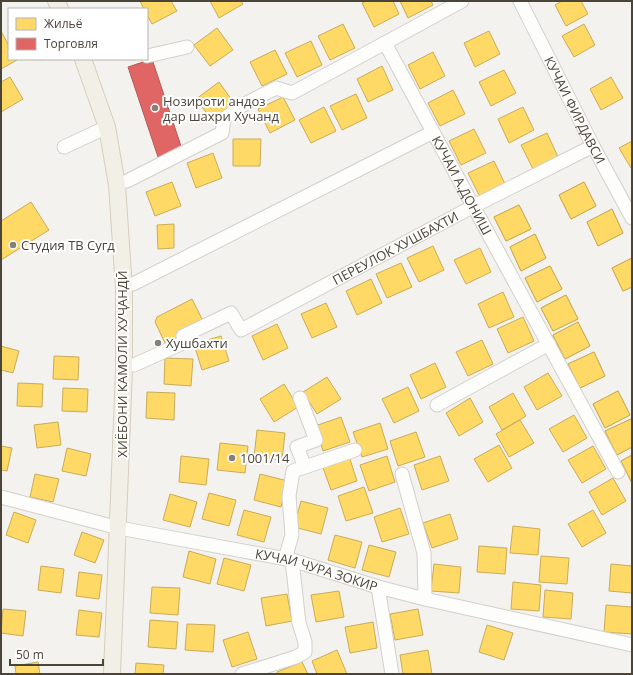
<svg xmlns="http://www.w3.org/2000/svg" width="633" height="675" font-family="'Open Sans',sans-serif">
<rect width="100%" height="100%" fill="#f4f2ee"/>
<!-- homes -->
<g fill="#ffd966" stroke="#c9ac58">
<polygon points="140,1 171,1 177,11 152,24 147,15 147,9 144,9"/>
<polygon points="210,1 241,1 243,4 219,18"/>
<polygon points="366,1 393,1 399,14 374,27 362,3"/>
<polygon points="400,1 431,1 433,5 408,18"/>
<polygon points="562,1 581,1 588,14 566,26 555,5"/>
<polygon points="343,24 355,48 330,60 318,36"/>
<polygon points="584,24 595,45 574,57 562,36"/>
<polygon points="217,28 233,50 210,66 194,45"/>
<polygon points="1,31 9,46 9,59 16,59 17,60 1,69"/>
<polygon points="489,31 500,54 475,67 464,43"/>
<polygon points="311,41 322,65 297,77 285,53"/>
<polygon points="275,50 287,74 262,86 250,62"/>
<polygon points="433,52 445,76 420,89 408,65"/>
<polygon points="382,66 393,90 368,102 357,79"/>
<polygon points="504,70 516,93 491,106 479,82"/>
<polygon points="10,77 23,99 1,112 1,82"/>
<polygon points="611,77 623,98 601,110 590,89"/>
<polygon points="219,82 234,103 212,120 196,99"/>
<polygon points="453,90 465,114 440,126 428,103"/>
<polygon points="356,94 367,118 342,130 330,106"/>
<polygon points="283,97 295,120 270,133 258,109"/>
<polygon points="324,107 336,131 311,143 299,120"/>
<polygon points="523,107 534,130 509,143 498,119"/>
<polygon points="474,129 486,153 461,165 449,141"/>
<polygon points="547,133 558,157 533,169 521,145"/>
<polygon points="233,139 261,139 260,166 233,166"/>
<polygon points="632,141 632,168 631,168 619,148"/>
<polygon points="213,153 222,178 196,188 187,163"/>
<polygon points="494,161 505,184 480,197 468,173"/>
<polygon points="172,182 181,206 155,216 146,192"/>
<polygon points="584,182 596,206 571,219 559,195"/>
<polygon points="584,182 596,206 571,219 559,195"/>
<polygon points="31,202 49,230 1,260 1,221"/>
<polygon points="519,205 531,229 506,241 494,217"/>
<polygon points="519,205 531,229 506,241 494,217"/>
<polygon points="612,209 623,233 598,246 587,222"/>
<polygon points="612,209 623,233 598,246 587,222"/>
<polygon points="174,224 174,248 158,249 157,225"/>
<polygon points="535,234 546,258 521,271 510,247"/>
<polygon points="535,234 546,258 521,271 510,247"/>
<polygon points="433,246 444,270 419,282 407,258"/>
<polygon points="480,248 491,272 466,284 454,260"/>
<polygon points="632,258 632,287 623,291 612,268"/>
<polygon points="632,258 632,287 623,291 612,268"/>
<polygon points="401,263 412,287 387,298 376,274"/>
<polygon points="550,266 562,289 537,302 525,278"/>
<polygon points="550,266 562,289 537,302 525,278"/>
<polygon points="371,279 382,303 357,315 346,291"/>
<polygon points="503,292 514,317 489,328 478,304"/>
<polygon points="566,295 578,319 553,331 541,308"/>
<polygon points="566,295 578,319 553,331 541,308"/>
<polygon points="192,299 203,321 179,339 166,345 155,322 157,317"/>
<polygon points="326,303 337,327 312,338 301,314"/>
<polygon points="523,317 534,341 508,353 497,329"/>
<polygon points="578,322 590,346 565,359 553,335"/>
<polygon points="578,322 590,346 565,359 553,335"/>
<polygon points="277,324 288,348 263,360 252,336"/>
<polygon points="221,336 229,361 202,370 194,344"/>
<polygon points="482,340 493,364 468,376 456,352"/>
<polygon points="1,346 19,351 13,373 1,370"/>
<polygon points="594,352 605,376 580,388 568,364"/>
<polygon points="594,352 605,376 580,388 568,364"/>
<polygon points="54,356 79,357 78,380 53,379"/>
<polygon points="165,358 193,359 191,386 164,384"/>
<polygon points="435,363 446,387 421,399 410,375"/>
<polygon points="548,373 562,396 537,410 524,387"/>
<polygon points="327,377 341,399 317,414 303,392"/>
<polygon points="18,383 43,384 42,407 17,406"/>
<polygon points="284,384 298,407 274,422 260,399"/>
<polygon points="408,387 419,411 394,423 382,399"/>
<polygon points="63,388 88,389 87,412 62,411"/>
<polygon points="618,391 630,415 605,428 593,404"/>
<polygon points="618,391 630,415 605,428 593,404"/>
<polygon points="147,392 175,393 174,420 146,418"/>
<polygon points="513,393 526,416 502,430 489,407"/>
<polygon points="470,398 483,422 459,436 446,413"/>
<polygon points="574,415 587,438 563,452 549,429"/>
<polygon points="341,417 350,442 323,451 315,426"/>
<polygon points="631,419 632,422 632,447 617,455 605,431"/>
<polygon points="631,419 632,422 632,447 617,455 605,431"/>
<polygon points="520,420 534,443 509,457 496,434"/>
<polygon points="58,422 61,445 37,448 34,425"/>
<polygon points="380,423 388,449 362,457 353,432"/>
<polygon points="257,430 285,433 282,460 254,457"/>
<polygon points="416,432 425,457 398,466 390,441"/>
<polygon points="220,443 248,446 245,473 217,470"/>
<polygon points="499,445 512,468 488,482 474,459"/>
<polygon points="1,446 12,448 7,471 1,470"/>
<polygon points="593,446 606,469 582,483 568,460"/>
<polygon points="67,448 91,454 86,476 62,471"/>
<polygon points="632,455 632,483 621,461"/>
<polygon points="632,455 632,483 621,461"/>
<polygon points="181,456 209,459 206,485 179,482"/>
<polygon points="349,456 357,481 331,490 322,465"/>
<polygon points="387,456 395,482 369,491 360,465"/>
<polygon points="440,456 449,481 422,490 414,465"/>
<polygon points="35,474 59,479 53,502 30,497"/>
<polygon points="260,474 288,481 281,507 254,500"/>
<polygon points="613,478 626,501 602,515 589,492"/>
<polygon points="364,487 373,513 346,521 338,496"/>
<polygon points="209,493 236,500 229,526 202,519"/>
<polygon points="170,494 197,502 190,527 163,520"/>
<polygon points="301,501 328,508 321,534 294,527"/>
<polygon points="400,508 409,534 382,542 374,517"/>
<polygon points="244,510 271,517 264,542 237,535"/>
<polygon points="593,510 606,533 582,547 568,524"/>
<polygon points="14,512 36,520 28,543 6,535"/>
<polygon points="450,514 458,539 432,548 423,523"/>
<polygon points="513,526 540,529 538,555 510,553"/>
<polygon points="82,532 104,540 95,563 74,555"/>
<polygon points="335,535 362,542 355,568 328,560"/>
<polygon points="369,545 396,552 389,577 362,570"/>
<polygon points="479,546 507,548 505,574 477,572"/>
<polygon points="189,551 216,559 210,584 183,577"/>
<polygon points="541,556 569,558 567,584 539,582"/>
<polygon points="224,558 251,565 244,591 217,584"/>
<polygon points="434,564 461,567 459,593 431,591"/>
<polygon points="611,564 632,566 632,593 609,591"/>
<polygon points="41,566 64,569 61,593 38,590"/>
<polygon points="79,572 102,575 99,599 76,596"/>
<polygon points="513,582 541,585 539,611 511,609"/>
<polygon points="152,587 180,588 178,615 150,613"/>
<polygon points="545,590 573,593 571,619 543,617"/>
<polygon points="339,591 344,617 316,622 311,595"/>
<polygon points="287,594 292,621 266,626 261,598"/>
<polygon points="606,605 632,607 632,634 604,632"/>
<polygon points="3,609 26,611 23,636 1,633"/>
<polygon points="418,609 423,635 395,640 390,614"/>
<polygon points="79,610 102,613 99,637 76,635"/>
<polygon points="150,620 178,622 176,649 148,647"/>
<polygon points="373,622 377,648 350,653 345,627"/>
<polygon points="187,624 215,625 213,652 185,650"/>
<polygon points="487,625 513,633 504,660 479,652"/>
<polygon points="248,632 257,659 232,667 223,640"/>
<polygon points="337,650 347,674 317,674 312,661"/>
<polygon points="428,650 432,674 403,674 400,655"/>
<polygon points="38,662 40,674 16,674 15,666"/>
<polygon points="302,662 308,674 277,674 277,672"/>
<polygon points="136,663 164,665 163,674 135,674"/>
</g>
<!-- shops -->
<polygon fill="#e06666" stroke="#b35c58" points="152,59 182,149 158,157 128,67"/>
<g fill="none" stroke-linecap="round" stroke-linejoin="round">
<defs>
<g id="minor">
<path id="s1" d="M520,1L593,146L632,218"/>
<polyline points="147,56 187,47"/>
<polyline points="433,132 385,43 462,1"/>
<polyline points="64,147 107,127"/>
<polyline points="127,181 222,133 224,119 243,105 276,88 292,93 385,43"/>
<path id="s2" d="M133,284L433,132L618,472"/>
<path id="s3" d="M134,365L185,342L183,336L231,313L241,330L474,206L593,146"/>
<polyline points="437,405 549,344"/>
<polyline points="305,467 355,450"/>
<polyline points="402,474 424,553 425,599"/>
<path id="s4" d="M1,497L119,528L292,560L378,587L425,599L632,645"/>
<polyline points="285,559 292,535 289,496 293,471 305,467 297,447 316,440 300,398"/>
<polyline points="378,587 392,674"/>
<polyline points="242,674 296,657 305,652 305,642 299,623 292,560"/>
</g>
<g id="major">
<polyline points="56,1 60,9"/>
<polyline points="83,59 107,127 117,185 124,289 124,369 112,674"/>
</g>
</defs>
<!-- minor casing -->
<use href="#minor" stroke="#d2d0cb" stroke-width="15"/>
<!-- major casing -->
<use href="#major" stroke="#d6cebb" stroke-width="18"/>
<!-- minor -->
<use href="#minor" stroke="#fdfdfc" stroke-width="13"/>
<!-- major -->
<use href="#major" stroke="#f2efe6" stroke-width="16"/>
</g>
<!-- markers -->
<g fill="#868178" stroke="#fff" stroke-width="1.5">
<circle cx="155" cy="108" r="4"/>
<circle cx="13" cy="245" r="4"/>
<circle cx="158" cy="343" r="4"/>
<circle cx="232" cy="458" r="4"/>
</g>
<g text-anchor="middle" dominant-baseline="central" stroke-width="4" stroke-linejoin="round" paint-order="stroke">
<!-- poi labels -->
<g font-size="13" fill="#4b4439" stroke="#fff" text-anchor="start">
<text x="163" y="101">Нозироти андоз<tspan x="163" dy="15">дар шахри Хучанд</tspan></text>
<text x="21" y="245">Студия ТВ Сугд</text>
<text x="166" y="343">Хушбахти</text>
<text x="240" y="458">1001/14</text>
</g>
<!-- street labels -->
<g font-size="13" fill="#4b4439" stroke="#fff">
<text stroke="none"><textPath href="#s1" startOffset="122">КУЧАИ ФИРДАВСИ</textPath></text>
<text stroke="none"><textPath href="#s2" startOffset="397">КУЧАИ А.ДОНИШ</textPath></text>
<text stroke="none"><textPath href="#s3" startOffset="310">ПЕРЕУЛОК ХУШБАХТИ</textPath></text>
<text transform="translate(122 364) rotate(-90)">ХИЁБОНИ КАМОЛИ ХУҶАНДӢ</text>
<text stroke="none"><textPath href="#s4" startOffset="324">КУЧАИ ЧУРА ЗОКИР</textPath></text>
</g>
</g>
<!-- border -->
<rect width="633" height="675" fill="none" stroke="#4b4439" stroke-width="4"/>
<!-- legend -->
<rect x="8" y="8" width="140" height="52" fill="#ffffff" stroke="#b7b4b0"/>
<rect x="16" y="18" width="20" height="12" fill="#ffd966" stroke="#b7b4b0"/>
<text x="44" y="28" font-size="12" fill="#4b4439">Жильё</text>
<rect x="16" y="38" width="20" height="12" fill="#e06666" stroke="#b7b4b0"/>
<text x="44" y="48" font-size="12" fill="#4b4439">Торговля</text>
<!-- scale -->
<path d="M10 659v6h93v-6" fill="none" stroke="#4b4439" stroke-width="2"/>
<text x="16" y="659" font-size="12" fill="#4b4439" stroke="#ffffff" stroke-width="3" paint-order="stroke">50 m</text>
</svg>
